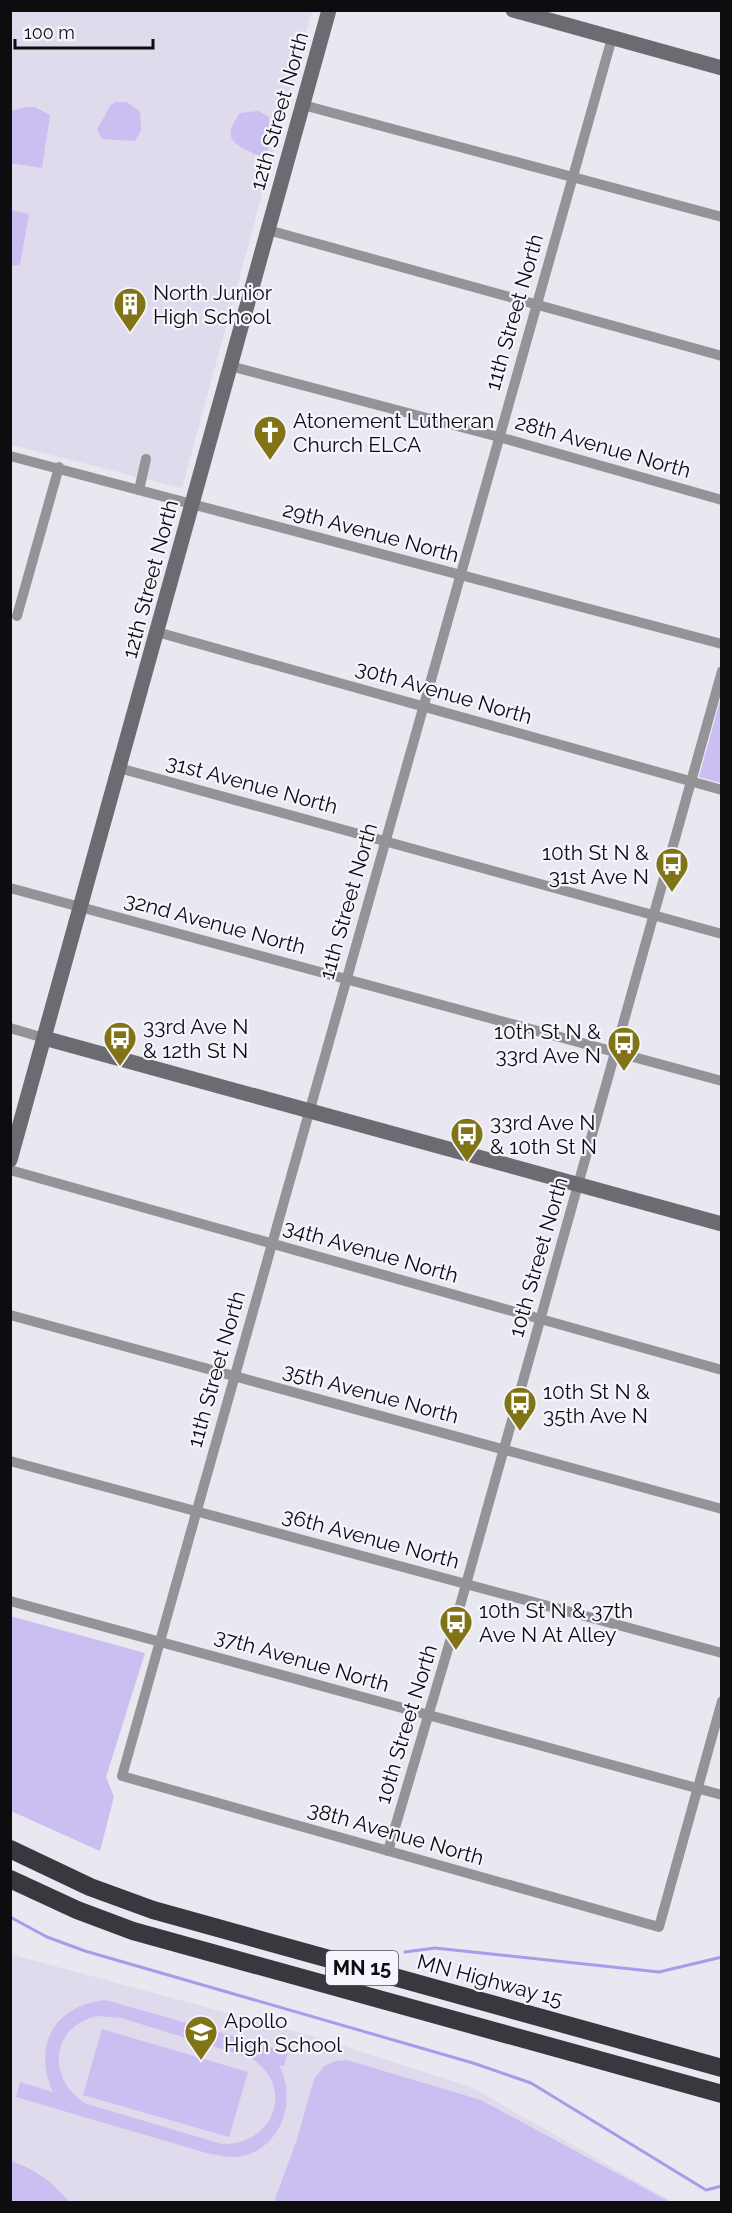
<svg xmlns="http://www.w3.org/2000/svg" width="732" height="2213" font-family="Raleway,sans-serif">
<rect width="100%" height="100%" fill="#e9e7f0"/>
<!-- built -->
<g fill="#dfdbec">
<polygon points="11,11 312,11 182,488 11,445"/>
<polygon points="10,1954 312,2036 471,2087 673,2202 11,2202"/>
</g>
<!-- green -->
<g fill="#cbbff2" fill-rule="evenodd">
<polygon points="115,102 127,102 140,112 141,130 135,141 102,139 97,130 110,106"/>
<polygon points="26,107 35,107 50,115 42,168 11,163 11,111"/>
<path d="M258,111L269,117L268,150L259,156C235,144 220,141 240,113Z"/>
<polygon points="11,210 29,214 20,265 11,266"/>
<polygon points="721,697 721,783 699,777"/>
<polygon points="10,1616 145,1653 106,1777 114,1797 100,1851 11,1811"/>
<path d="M106,2000L288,2052L284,2066L279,2065C298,2101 281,2150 238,2157C229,2158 219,2155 210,2154L16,2097L20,2082L53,2092C32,2046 54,2005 106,2000ZM97,2016L121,2018L251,2058C296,2087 274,2145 222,2144L87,2104C47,2081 49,2027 97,2016Z"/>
<polygon points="102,2029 248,2072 229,2137 83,2095"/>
<polygon points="347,2060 481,2100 670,2202 274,2202 297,2139 314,2079 324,2066 335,2061"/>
<path d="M11,2161C35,2169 53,2182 69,2202H11Z"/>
</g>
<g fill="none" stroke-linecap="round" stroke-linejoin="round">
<!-- stream -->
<g stroke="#ae98e9" stroke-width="3">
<polyline points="10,1917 47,1937 85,1951 473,2063 531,2083 706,2190 722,2186"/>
<polyline points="405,1952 435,1948 659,1972 722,1957"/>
</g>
<!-- street -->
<g stroke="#949397" stroke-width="10">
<polyline points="612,38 122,1776 659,1927 722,1701"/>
<polyline points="303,105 722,217"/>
<polyline points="268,230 722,356"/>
<polyline points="230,366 499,437 722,500"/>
<polyline points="10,456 722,644"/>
<polyline points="139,490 146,459"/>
<polyline points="17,616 59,467"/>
<polyline points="157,632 722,790"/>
<polyline points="119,768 722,934"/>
<polyline points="10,888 722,1081"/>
<polyline points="10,1028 44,1038"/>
<polyline points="10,1170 722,1370"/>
<polyline points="10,1315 722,1509"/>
<polyline points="10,1461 722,1653"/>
<polyline points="10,1601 722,1795"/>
<polyline points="388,1851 447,1652 722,671"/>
</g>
<!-- secondary -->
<g stroke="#6c6b71" stroke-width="15">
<polyline points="513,10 722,68"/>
<polyline points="44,1038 722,1224"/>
<polyline points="10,1160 329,10"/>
</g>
<!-- highway -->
<g stroke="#39383f" stroke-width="18">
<polyline points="10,1849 90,1887 153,1910 722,2068"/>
<polyline points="10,1879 77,1910 133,1931 722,2094"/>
</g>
</g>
<!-- icons -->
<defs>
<symbol id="building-pin" viewBox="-11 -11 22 30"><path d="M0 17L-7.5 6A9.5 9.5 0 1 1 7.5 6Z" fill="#807416" stroke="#f6f4fd"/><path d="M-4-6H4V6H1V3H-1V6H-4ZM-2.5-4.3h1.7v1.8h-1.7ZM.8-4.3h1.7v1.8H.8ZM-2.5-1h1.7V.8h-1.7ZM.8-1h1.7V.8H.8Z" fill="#fff"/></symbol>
<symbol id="church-pin" viewBox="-11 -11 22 30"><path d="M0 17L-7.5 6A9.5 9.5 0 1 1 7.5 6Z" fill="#807416" stroke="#f6f4fd"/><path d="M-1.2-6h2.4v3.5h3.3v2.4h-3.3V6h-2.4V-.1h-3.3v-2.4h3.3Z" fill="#fff"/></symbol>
<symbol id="bus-pin" viewBox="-11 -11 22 30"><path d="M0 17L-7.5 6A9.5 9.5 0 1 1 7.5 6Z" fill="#807416" stroke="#f6f4fd"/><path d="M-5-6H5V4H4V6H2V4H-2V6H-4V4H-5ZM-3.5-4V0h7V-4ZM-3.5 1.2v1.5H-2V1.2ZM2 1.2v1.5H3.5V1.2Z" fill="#fff"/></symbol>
<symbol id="school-pin" viewBox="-11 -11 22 30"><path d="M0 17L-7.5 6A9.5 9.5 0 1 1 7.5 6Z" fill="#807416" stroke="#f6f4fd"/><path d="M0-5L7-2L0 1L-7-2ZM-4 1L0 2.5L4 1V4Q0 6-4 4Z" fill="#fff"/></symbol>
</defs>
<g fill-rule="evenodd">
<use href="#building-pin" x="111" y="285" width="38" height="52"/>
<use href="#church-pin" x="251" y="413" width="38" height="52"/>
<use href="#bus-pin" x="653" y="845" width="38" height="52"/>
<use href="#bus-pin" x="101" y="1019" width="38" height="52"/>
<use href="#bus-pin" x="605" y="1024" width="38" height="52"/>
<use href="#bus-pin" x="448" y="1115" width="38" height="52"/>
<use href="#bus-pin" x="501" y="1384" width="38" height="52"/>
<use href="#bus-pin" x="437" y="1603" width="38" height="52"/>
<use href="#school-pin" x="182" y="2013" width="38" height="52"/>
</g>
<g text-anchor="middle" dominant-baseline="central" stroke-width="4.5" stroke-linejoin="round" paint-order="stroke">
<!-- shield labels -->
<rect fill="#f6f4fd" stroke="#535257" stroke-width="1.5" x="326" y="1951" width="72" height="34" rx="4.5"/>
<g font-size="20" font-weight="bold" fill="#0d0d10">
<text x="362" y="1968">MN 15</text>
</g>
<!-- street labels -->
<g font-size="21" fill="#0d0d10" stroke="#f6f4fd">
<text transform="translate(279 111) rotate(-74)">12th Street North</text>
<text transform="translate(514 312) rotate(-74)">11th Street North</text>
<text transform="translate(603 446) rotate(16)">28th Avenue North</text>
<text transform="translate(371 532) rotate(15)">29th Avenue North</text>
<text transform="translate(150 579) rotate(-75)">12th Street North</text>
<text transform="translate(444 692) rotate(16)">30th Avenue North</text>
<text transform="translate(252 784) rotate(15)">31st Avenue North</text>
<text transform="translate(348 901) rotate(-74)">11th Street North</text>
<text transform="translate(215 923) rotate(15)">32nd Avenue North</text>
<text transform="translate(371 1251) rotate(16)">34th Avenue North</text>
<text transform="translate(538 1257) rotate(-74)">10th Street North</text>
<text transform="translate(216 1369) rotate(-74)">11th Street North</text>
<text transform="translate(371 1393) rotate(15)">35th Avenue North</text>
<text transform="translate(371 1538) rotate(15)">36th Avenue North</text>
<text transform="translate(302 1660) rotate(16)">37th Avenue North</text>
<text transform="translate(406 1724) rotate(-73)">10th Street North</text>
<text transform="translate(396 1833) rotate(16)">38th Avenue North</text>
<text transform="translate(490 1980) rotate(15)">MN Highway 15</text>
</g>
<!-- poi labels -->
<g font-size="21" fill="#0d0d10" stroke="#f6f4fd" text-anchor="start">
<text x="153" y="292">North Junior<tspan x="153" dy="24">High School</tspan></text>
<text x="293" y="420">Atonement Lutheran<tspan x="293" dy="24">Church ELCA</tspan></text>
<text x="649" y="852" text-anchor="end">10th St N &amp;<tspan x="649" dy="24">31st Ave N</tspan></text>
<text x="143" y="1026">33rd Ave N<tspan x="143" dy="24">&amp; 12th St N</tspan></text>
<text x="601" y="1031" text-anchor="end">10th St N &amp;<tspan x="601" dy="24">33rd Ave N</tspan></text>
<text x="490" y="1122">33rd Ave N<tspan x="490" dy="24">&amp; 10th St N</tspan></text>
<text x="543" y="1391">10th St N &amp;<tspan x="543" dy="24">35th Ave N</tspan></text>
<text x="479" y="1610">10th St N &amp; 37th<tspan x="479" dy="24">Ave N At Alley</tspan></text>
<text x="224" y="2020">Apollo<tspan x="224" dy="24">High School</tspan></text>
</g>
</g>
<!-- border -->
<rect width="732" height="2213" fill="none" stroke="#0d0d10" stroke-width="24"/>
<!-- scale -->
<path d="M15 39v9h138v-9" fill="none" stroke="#0d0d10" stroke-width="3"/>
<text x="24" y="39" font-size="18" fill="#0d0d10" stroke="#f6f4fd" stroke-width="4.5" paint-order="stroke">100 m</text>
</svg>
